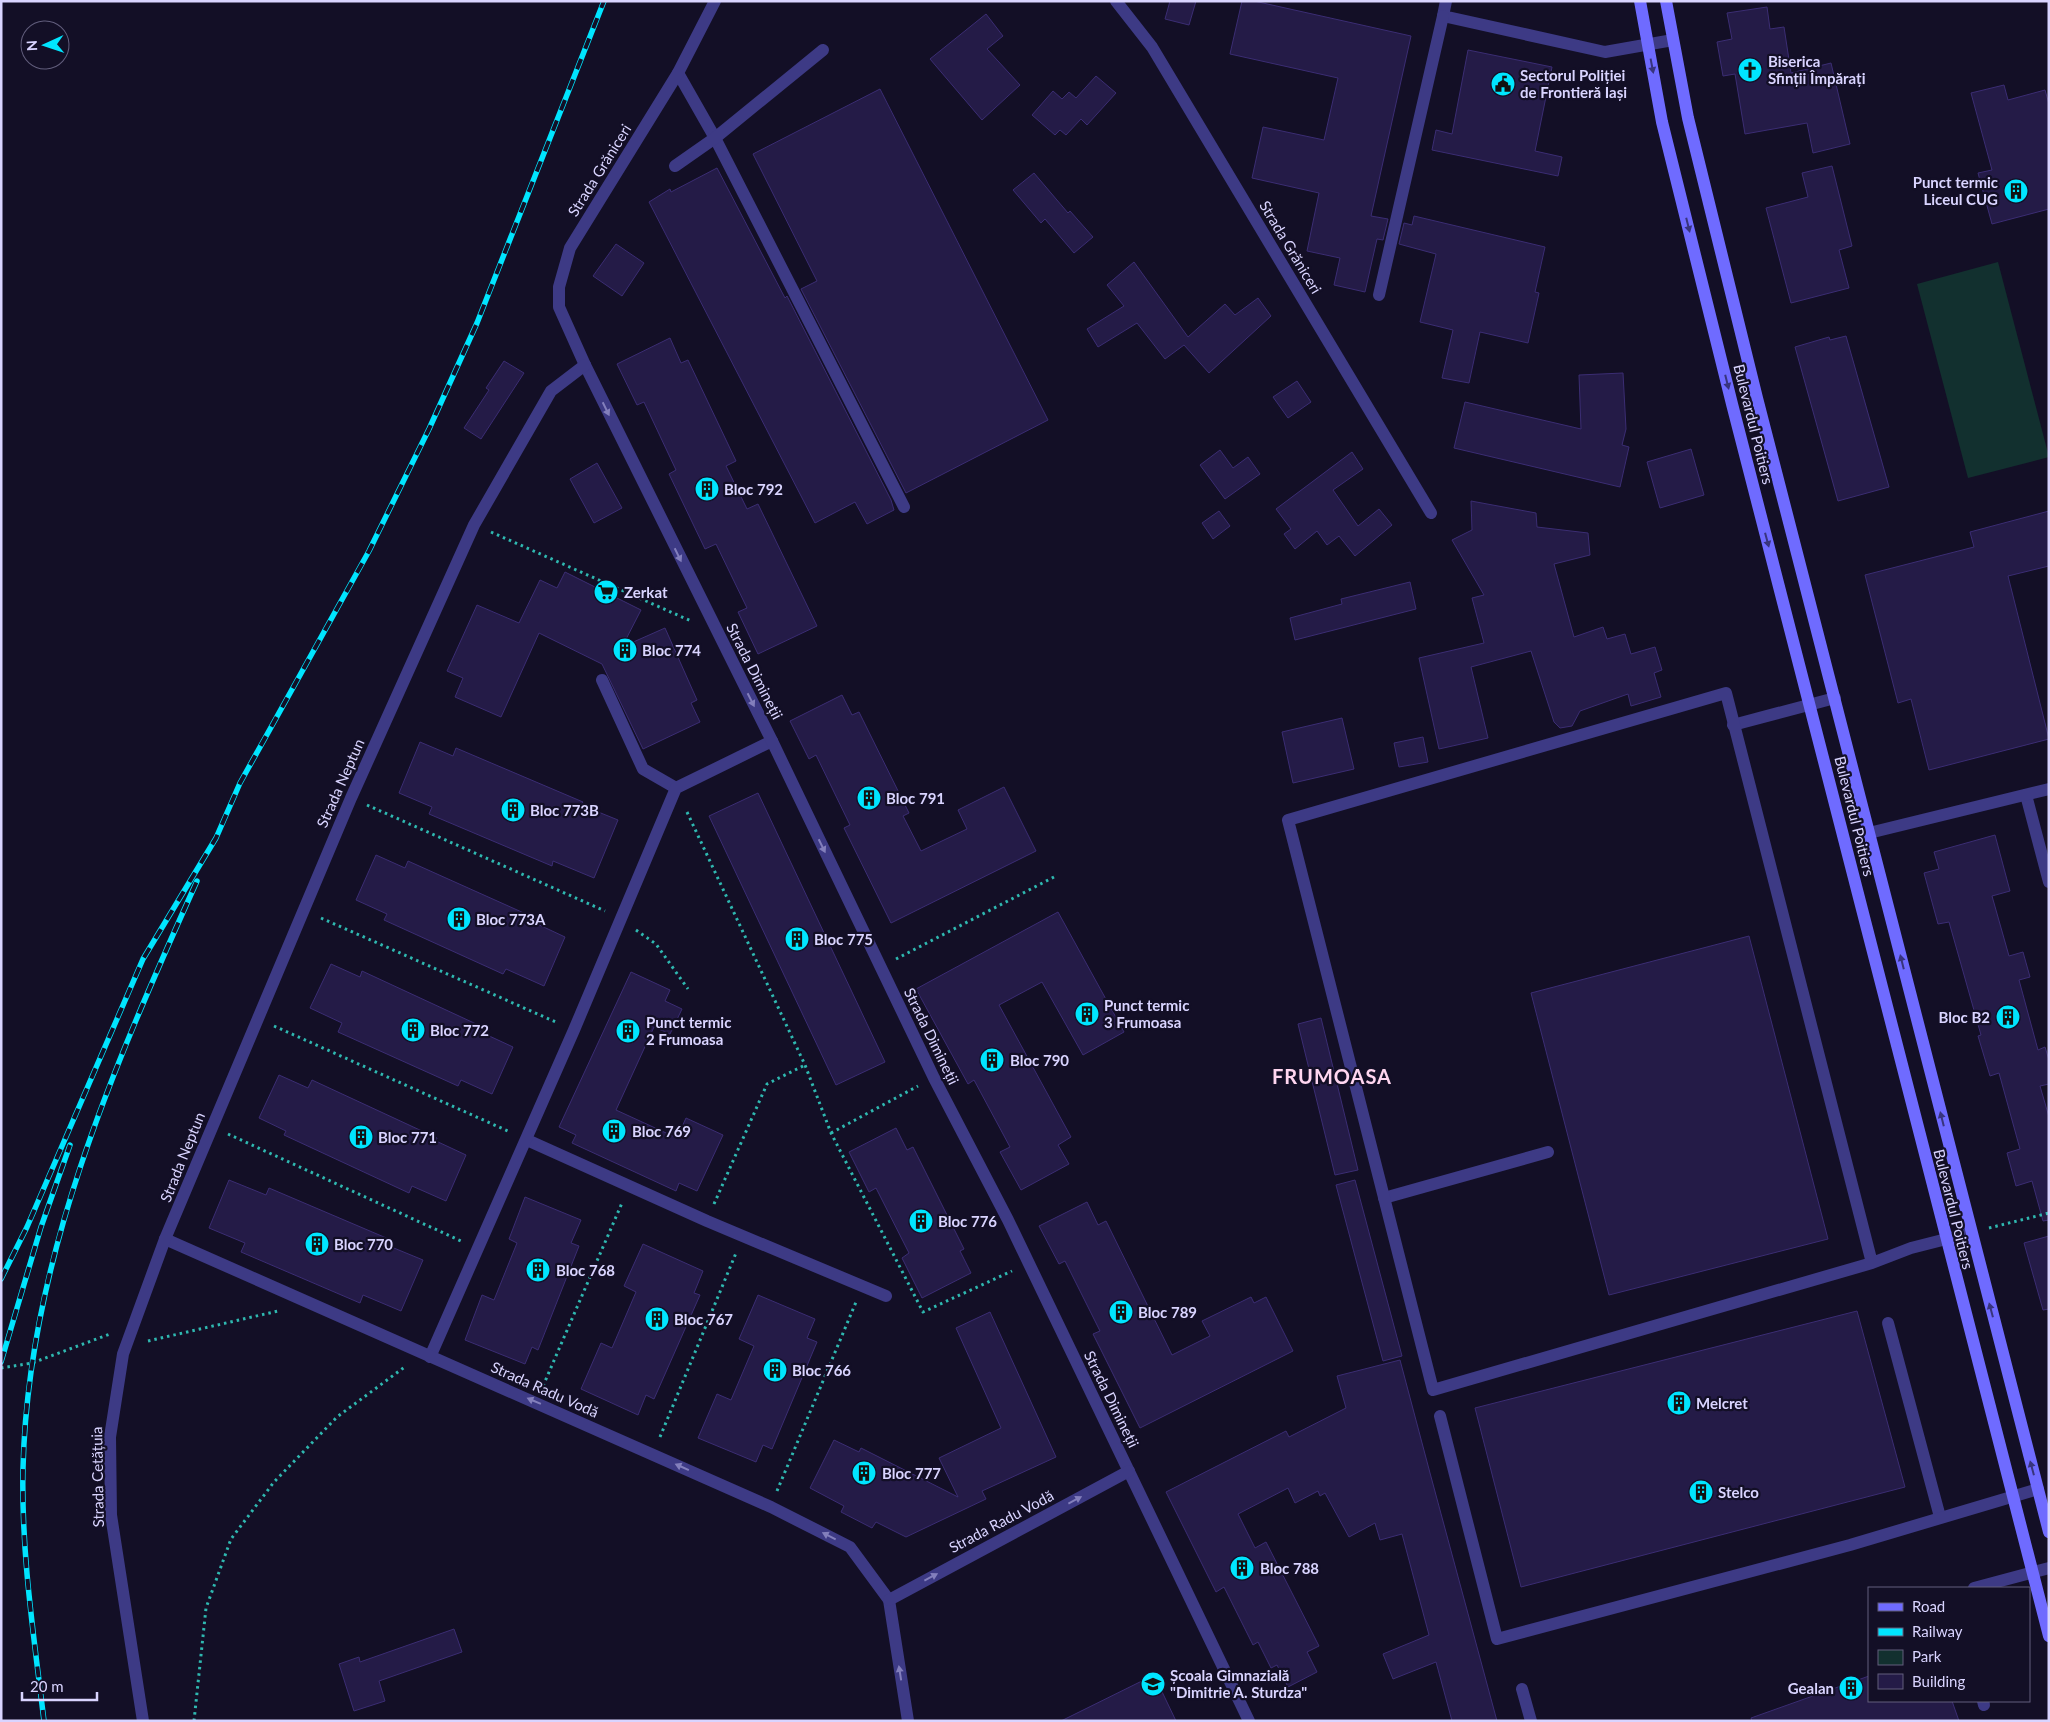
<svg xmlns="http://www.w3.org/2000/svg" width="2050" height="1722" font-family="Lato,sans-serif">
<rect width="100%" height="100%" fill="#130f26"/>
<!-- green -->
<polygon fill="#12302f" points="1998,262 2049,457 1968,478 1917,284"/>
<!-- building -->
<g fill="#241b47" stroke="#3b2d73">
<polygon points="1170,1 1196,1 1189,25 1165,19"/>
<polygon points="1242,1 1254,1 1411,36 1371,216 1388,219 1383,240 1377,239 1365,292 1334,285 1340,258 1307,251 1319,193 1252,178 1263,127 1324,140 1338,78 1230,54"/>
<polygon points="1767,7 1770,29 1784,27 1791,73 1831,63 1850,144 1813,153 1807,123 1745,134 1735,74 1723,76 1717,42 1732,39 1727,13"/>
<polygon points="986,14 1003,36 987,49 1020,85 982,120 930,59"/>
<polygon points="1468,50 1552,67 1535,151 1562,157 1558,176 1432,150 1436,130 1452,134"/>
<polygon points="1096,76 1116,93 1087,125 1081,119 1066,135 1060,130 1055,135 1032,115 1053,91 1062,99 1069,92 1076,98"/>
<polygon points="2004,85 2008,100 2045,90 2049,104 2049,209 1992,224 1978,173 1992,170 1971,93"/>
<polygon points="880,89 1048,420 906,493 801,289 817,281 753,154"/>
<polygon points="1832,166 1852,246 1839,250 1849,288 1791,303 1766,208 1808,197 1802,173"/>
<polygon points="717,168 785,298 787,296 891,500 894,510 867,524 855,502 815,523 649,202 670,189 671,192"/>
<polygon points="1034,173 1068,213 1070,211 1093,237 1074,253 1045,219 1041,223 1013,190"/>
<polygon points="1414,216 1545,247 1535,292 1539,293 1528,343 1480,332 1469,383 1442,378 1453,330 1420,322 1436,254 1399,244 1404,223 1412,225"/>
<polygon points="616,244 644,263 622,296 593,276"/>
<polygon points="1134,262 1188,337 1225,304 1235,315 1258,298 1271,316 1209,373 1184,345 1165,359 1137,323 1098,347 1087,329 1124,306 1107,285"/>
<polygon points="1846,336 1889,487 1838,501 1795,347 1829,337 1830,340"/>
<polygon points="670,338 681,363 688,360 736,461 726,466 747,509 758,504 817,626 758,654 738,612 747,608 716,544 705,549 669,474 676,470 644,402 637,405 617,364"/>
<polygon points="504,361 524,373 481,439 464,428 489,390 486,388"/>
<polygon points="1623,373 1626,429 1622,445 1629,447 1620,487 1454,448 1465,402 1581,429 1579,375"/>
<polygon points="1297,381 1311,402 1288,418 1273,397"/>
<polygon points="1691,449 1704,495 1660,508 1647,462"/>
<polygon points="1220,450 1233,468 1248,457 1260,474 1225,499 1200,465"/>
<polygon points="1352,452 1363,469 1333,490 1358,526 1379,509 1392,525 1355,556 1339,536 1327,545 1317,531 1295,549 1284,534 1291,529 1276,509"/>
<polygon points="597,463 622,508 594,523 570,479"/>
<polygon points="1471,501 1536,513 1537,527 1588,533 1590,555 1554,564 1574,637 1603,627 1607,639 1625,634 1631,654 1655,647 1662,670 1654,673 1661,697 1631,706 1628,694 1580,711 1572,726 1560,728 1554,722 1531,651 1471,667 1488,738 1439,749 1419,658 1484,643 1472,598 1484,595 1452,540 1472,530"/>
<polygon points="1219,511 1230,526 1213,539 1202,523"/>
<polygon points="2049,511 2049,566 2008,576 2049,739 1929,770 1911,699 1898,703 1865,575 1974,547 1970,532"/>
<polygon points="565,572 641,610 622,647 665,628 697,700 691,703 700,722 643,749 602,664 539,633 501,717 455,697 463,678 447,671 477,605 519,623 540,580 557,588"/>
<polygon points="1410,582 1416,609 1295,640 1290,618 1342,604 1341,599"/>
<polygon points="842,695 852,715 859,712 909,813 903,816 921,851 967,829 958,810 1004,787 1036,851 891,923 844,828 850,825 816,755 809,759 790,721"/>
<polygon points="1342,718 1354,769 1293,783 1282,732"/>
<polygon points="1423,737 1428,762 1399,767 1394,743"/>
<polygon points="420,742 453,756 456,748 583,802 581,805 618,820 594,878 553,861 552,866 429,814 432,807 399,793"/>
<polygon points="758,793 885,1062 836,1085 709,816"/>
<polygon points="1995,835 2010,891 1992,896 2009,956 2023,952 2030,977 2019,980 2038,1050 2045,1047 2049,1060 2049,1084 2040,1086 2049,1117 2049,1220 2043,1221 2032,1181 2016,1186 2007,1153 2020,1149 1999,1073 1990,1076 1978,1036 1981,1035 1949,922 1938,924 1924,873 1939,869 1934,852"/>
<polygon points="376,855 405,868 408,861 535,918 533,922 565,937 544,986 506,969 503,974 384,920 387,914 356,900"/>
<polygon points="1058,912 1124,1032 1083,1055 1042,982 999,1005 1071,1137 1058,1145 1069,1164 1021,1190 1000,1152 1010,1147 974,1080 968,1084 916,989"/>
<polygon points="1749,936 1828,1239 1609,1295 1531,993"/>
<polygon points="331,964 360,977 362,971 487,1029 485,1034 513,1047 492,1094 461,1080 458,1086 338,1032 342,1023 310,1008"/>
<polygon points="631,972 670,990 665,1001 682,1009 670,1034 654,1027 616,1110 677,1138 686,1118 723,1135 697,1191 679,1183 676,1191 572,1143 576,1135 559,1127"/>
<polygon points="1321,1018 1358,1170 1335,1175 1298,1024"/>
<polygon points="279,1075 308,1088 312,1080 437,1138 436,1141 466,1155 446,1201 412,1186 409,1193 284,1135 286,1131 259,1118"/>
<polygon points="896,1128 907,1150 913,1147 964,1249 960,1251 971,1273 922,1298 902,1258 909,1253 876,1188 869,1192 849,1152"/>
<polygon points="229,1180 266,1195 269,1188 391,1240 389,1246 423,1260 401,1311 363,1295 360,1303 241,1252 245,1243 209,1228"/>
<polygon points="1355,1180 1402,1356 1383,1361 1336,1185"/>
<polygon points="525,1197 581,1220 571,1243 579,1246 538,1350 532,1347 525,1364 465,1340 482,1295 494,1300 517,1243 509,1239"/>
<polygon points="1087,1202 1098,1225 1106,1221 1172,1355 1210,1336 1202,1321 1251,1297 1254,1303 1266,1297 1293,1351 1140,1428 1093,1334 1100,1331 1065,1261 1059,1264 1039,1226"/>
<polygon points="2049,1236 2049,1309 2043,1310 2024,1243"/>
<polygon points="643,1244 703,1271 694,1293 700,1295 654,1399 646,1395 638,1415 581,1389 601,1343 612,1348 636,1292 624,1286"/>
<polygon points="758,1295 815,1319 807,1338 817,1342 772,1449 763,1445 756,1462 698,1438 717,1394 731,1400 754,1346 739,1339"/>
<polygon points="1857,1311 1905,1487 1521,1587 1475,1408"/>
<polygon points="990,1312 1056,1457 982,1491 986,1499 906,1537 876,1522 872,1528 841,1512 844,1506 810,1488 834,1440 859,1452 861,1448 958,1497 939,1458 1001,1428 956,1328"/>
<polygon points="1400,1360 1430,1473 1497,1721 1452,1721 1436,1662 1393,1679 1383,1654 1429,1635 1402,1534 1380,1540 1375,1523 1349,1537 1325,1493 1320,1496 1318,1491 1295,1503 1288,1488 1238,1514 1255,1548 1266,1542 1319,1646 1307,1652 1317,1672 1288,1687 1277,1665 1271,1668 1258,1642 1253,1645 1224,1587 1216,1592 1166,1492 1286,1431 1289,1437 1346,1408 1337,1376"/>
<polygon points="454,1629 462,1652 379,1681 385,1701 354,1711 339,1664 359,1657 360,1662"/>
<polygon points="1154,1675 1176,1721 1061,1721"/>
<polygon points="1869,1676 1869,1701 1952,1701 1959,1721 1752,1721 1751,1718"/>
</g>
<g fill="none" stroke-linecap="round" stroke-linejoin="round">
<!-- path -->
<g stroke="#2fb8b0" stroke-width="3" stroke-dasharray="2.5 4" stroke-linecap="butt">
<polyline points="491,532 691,621"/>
<polyline points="367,805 605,911"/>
<polyline points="687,812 805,1065 831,1133 923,1312 1012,1271"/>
<polyline points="321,918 558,1023"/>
<polyline points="636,930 656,944 688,989"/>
<polyline points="896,959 1054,877"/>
<polyline points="274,1026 510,1132"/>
<polyline points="831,1133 918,1086"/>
<polyline points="228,1134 461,1241"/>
<polyline points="714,1204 767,1084 805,1065"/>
<polyline points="1989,1228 2049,1213"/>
<polyline points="148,1341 278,1311"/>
<polyline points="1,1368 32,1363 110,1334"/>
<polyline points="543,1386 622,1203"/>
<polyline points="660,1437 736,1253"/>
<polyline points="777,1491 856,1302"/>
<polyline points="194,1721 206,1608 231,1539 274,1482 337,1417 406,1366"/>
</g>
<!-- lane -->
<g stroke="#3d3a85" stroke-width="12">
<polyline points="1446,1 1443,16 1605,52 1673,40"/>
<polyline points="678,73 715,138 904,507"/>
<polyline points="675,166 715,138 823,50"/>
<polyline points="1379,295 1443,16"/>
<polyline points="602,680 643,769 676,788"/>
<polyline points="1733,725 1835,698"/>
<polyline points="2026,795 2049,882"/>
<polyline points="527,1140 707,1221 886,1296"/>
<polyline points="1384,1198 1548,1152"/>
<polyline points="1872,1263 1726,693 1288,820 1433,1390 1872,1263 1911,1248 1970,1233"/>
<polyline points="1888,1323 1940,1517"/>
<polyline points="430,1357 574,1030 676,788 772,741"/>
<polyline points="1440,1416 1497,1639 1850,1545 2038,1489"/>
<polyline points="1974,1588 2049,1568"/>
<polyline points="1522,1689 1531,1721"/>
<polyline points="1983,1701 1984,1705"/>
</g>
<!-- street -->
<g stroke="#3d3a85" stroke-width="12">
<polyline points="715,1 678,73 570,248 559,287 559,307 585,365 772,741 934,1078 1008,1220 1249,1721"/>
<polyline points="1116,1 1152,47 1431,513"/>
<polyline points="1869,833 2049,789"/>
<polyline points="165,1239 771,1507 850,1547 889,1600 908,1721"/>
<polyline points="889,1600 1129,1471"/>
<polyline points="143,1721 111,1515 110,1437 123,1354 165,1239 351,798 474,525 551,391 585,365"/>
</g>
<!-- secondary -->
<g stroke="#6f6bff" stroke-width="12">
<polyline points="1640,1 1662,122 1732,404 2049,1636"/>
<polyline points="1666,1 1688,118 1757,398 2049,1532"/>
</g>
<defs>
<g id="rail">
<polyline points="1,1279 27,1227 143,959 216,838 240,783 369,551 429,429 477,323 604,1"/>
<polyline points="1,1362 41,1227 70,1145"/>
<path d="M44,1721C34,1637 21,1553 23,1468C28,1261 113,1068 197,881"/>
</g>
</defs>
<!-- rail casing -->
<use href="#rail" stroke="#00e5ff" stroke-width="5.5"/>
<!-- rail -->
<use href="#rail" stroke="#130f26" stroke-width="4" stroke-dasharray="11" stroke-linecap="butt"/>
</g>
<!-- one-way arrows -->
<defs><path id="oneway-solid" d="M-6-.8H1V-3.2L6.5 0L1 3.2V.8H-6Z" transform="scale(1.25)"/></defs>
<g fill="#38347d">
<use href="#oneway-solid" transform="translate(1652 66) rotate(79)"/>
<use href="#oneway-solid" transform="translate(1688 225) rotate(76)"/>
<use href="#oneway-solid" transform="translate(1727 382) rotate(76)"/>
<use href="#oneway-solid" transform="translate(1767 540) rotate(75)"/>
<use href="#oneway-solid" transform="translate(1902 962) rotate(-104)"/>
<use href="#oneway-solid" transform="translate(1942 1119) rotate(-104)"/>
<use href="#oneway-solid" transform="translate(1991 1310) rotate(-105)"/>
<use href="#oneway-solid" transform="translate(2032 1468) rotate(-105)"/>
</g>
<g fill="#837fbc">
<use href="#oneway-solid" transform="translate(606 409) rotate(64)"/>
<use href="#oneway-solid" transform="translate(678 555) rotate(64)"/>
<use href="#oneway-solid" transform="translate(751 700) rotate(63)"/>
<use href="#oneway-solid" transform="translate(822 846) rotate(64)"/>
<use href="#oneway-solid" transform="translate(534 1401) rotate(-157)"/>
<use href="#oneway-solid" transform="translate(682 1467) rotate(-156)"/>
<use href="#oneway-solid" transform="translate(1075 1500) rotate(-28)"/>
<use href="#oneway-solid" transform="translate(829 1536) rotate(-153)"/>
<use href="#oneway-solid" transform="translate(931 1577) rotate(-28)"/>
<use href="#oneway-solid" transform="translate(900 1673) rotate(-99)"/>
</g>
<!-- icons -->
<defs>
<symbol id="church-disc" viewBox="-11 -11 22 22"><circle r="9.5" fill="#00e5ff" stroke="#130f26"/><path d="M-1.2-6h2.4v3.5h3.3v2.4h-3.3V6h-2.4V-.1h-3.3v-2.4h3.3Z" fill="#111"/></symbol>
<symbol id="civic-disc" viewBox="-11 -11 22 22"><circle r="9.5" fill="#00e5ff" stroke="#130f26"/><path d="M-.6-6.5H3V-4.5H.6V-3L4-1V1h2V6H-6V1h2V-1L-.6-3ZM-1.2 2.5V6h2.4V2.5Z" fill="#111"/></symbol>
<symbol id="building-disc" viewBox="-11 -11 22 22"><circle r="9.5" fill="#00e5ff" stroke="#130f26"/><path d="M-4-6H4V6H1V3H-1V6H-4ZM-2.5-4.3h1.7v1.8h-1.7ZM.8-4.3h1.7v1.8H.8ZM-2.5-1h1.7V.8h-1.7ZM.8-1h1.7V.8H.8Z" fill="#111"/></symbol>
<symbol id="supermarket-disc" viewBox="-11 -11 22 22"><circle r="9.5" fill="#00e5ff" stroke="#130f26"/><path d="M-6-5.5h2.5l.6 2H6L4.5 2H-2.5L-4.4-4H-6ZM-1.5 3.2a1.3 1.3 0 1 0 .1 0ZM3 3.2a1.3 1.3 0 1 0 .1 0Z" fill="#111"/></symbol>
<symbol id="school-disc" viewBox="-11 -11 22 22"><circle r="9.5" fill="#00e5ff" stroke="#130f26"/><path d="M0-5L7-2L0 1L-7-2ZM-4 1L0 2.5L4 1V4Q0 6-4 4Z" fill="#111"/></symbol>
</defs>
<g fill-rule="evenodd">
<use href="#church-disc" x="1736" y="56" width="28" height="28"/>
<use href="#civic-disc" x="1489" y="70" width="28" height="28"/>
<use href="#building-disc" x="2002" y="177" width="28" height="28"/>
<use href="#building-disc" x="693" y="475" width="28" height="28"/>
<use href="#supermarket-disc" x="592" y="578" width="28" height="28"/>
<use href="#building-disc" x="611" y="636" width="28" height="28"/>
<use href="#building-disc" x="855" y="784" width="28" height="28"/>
<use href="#building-disc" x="499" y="796" width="28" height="28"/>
<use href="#building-disc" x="445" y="905" width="28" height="28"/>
<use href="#building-disc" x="783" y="925" width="28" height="28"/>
<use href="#building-disc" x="1073" y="1000" width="28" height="28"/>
<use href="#building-disc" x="1994" y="1003" width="28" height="28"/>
<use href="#building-disc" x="399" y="1016" width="28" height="28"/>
<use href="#building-disc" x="614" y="1017" width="28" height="28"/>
<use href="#building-disc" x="978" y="1046" width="28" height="28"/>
<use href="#building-disc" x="600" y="1117" width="28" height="28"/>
<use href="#building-disc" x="347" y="1123" width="28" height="28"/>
<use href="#building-disc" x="907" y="1207" width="28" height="28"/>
<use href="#building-disc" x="303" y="1230" width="28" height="28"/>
<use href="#building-disc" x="524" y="1256" width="28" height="28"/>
<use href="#building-disc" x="1107" y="1298" width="28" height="28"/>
<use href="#building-disc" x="643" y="1305" width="28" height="28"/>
<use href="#building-disc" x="761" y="1356" width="28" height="28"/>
<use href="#building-disc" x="1665" y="1389" width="28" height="28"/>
<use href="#building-disc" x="850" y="1459" width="28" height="28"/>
<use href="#building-disc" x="1687" y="1478" width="28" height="28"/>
<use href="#building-disc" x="1228" y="1554" width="28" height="28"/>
<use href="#school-disc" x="1139" y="1670" width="28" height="28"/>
<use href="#building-disc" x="1837" y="1674" width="28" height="28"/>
</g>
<g text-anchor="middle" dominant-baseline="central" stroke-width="4.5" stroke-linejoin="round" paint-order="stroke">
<!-- poi labels -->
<g font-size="15" font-weight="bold" fill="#d9d4ff" stroke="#130f26" text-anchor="start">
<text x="1768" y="61">Biserica<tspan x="1768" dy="17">Sfinții Împărați</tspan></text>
<text x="1520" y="75">Sectorul Poliției<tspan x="1520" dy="17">de Frontieră Iași</tspan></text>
<text x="1998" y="182" text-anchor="end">Punct termic<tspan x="1998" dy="17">Liceul CUG</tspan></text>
<text x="724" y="489">Bloc 792</text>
<text x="624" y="592">Zerkat</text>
<text x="642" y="650">Bloc 774</text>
<text x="886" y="798">Bloc 791</text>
<text x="530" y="810">Bloc 773B</text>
<text x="476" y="919">Bloc 773A</text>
<text x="814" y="939">Bloc 775</text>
<text x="1104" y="1005">Punct termic<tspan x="1104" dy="17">3 Frumoasa</tspan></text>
<text x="1990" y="1017" text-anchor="end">Bloc B2</text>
<text x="646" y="1022">Punct termic<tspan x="646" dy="17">2 Frumoasa</tspan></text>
<text x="430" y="1030">Bloc 772</text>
<text x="1010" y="1060">Bloc 790</text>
<text x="632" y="1131">Bloc 769</text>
<text x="378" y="1137">Bloc 771</text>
<text x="938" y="1221">Bloc 776</text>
<text x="334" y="1244">Bloc 770</text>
<text x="556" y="1270">Bloc 768</text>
<text x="1138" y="1312">Bloc 789</text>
<text x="674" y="1319">Bloc 767</text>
<text x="792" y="1370">Bloc 766</text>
<text x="1696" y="1403">Melcret</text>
<text x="882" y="1473">Bloc 777</text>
<text x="1718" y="1492">Stelco</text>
<text x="1260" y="1568">Bloc 788</text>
<text x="1170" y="1675">Școala Gimnazială<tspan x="1170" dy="17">"Dimitrie A. Sturdza"</tspan></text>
<text x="1834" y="1688" text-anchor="end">Gealan</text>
</g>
<!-- street labels -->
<g font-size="15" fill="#d9d4ff" stroke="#130f26">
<text transform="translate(599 170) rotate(-58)">Strada Grăniceri</text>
<text transform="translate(1291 247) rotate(59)">Strada Grăniceri</text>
<text transform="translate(1754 424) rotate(76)">Bulevardul Poitiers</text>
<text transform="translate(755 671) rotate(63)">Strada Dimineții</text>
<text transform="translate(340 783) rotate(-66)">Strada Neptun</text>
<text transform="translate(1855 816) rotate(76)">Bulevardul Poitiers</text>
<text transform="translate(932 1036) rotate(64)">Strada Dimineții</text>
<text transform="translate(182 1157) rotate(-68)">Strada Neptun</text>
<text transform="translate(1954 1209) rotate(76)">Bulevardul Poitiers</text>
<text transform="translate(545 1389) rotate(24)">Strada Radu Vodă</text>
<text transform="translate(1112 1399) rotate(64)">Strada Dimineții</text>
<text transform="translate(97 1477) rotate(-91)">Strada Cetățuia</text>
<text transform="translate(1001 1521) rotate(-28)">Strada Radu Vodă</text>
</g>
<!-- district labels -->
<g font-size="20" font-weight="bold" letter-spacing="1" fill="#ffd6f0" stroke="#130f26">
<text x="1332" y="1076">FRUMOASA</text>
</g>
</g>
<!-- border -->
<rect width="2050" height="1722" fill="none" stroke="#d9d4ff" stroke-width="5"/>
<!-- legend -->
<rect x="1868" y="1587" width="162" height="115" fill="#130f26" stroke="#625e7d"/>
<rect x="1878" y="1603" width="25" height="8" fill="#6f6bff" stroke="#625e7d"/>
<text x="1912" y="1612" font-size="15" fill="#d9d4ff">Road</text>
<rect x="1878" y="1628" width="25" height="8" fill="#00e5ff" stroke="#625e7d"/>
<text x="1912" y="1637" font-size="15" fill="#d9d4ff">Railway</text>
<rect x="1878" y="1650" width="25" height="15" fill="#12302f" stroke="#625e7d"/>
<text x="1912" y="1662" font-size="15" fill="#d9d4ff">Park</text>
<rect x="1878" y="1674" width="25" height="15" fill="#241b47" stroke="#625e7d"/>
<text x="1912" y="1687" font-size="15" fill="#d9d4ff">Building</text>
<!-- north arrow -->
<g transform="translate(45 45) rotate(267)"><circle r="24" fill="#130f26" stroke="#625e7d"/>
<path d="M0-4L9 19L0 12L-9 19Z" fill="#00e5ff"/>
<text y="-8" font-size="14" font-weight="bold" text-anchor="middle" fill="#d9d4ff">N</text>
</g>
<!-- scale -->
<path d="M22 1692v8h75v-8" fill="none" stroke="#d9d4ff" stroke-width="2.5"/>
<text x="30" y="1692" font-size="15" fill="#d9d4ff" stroke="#130f26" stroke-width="4" paint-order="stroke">20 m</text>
</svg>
